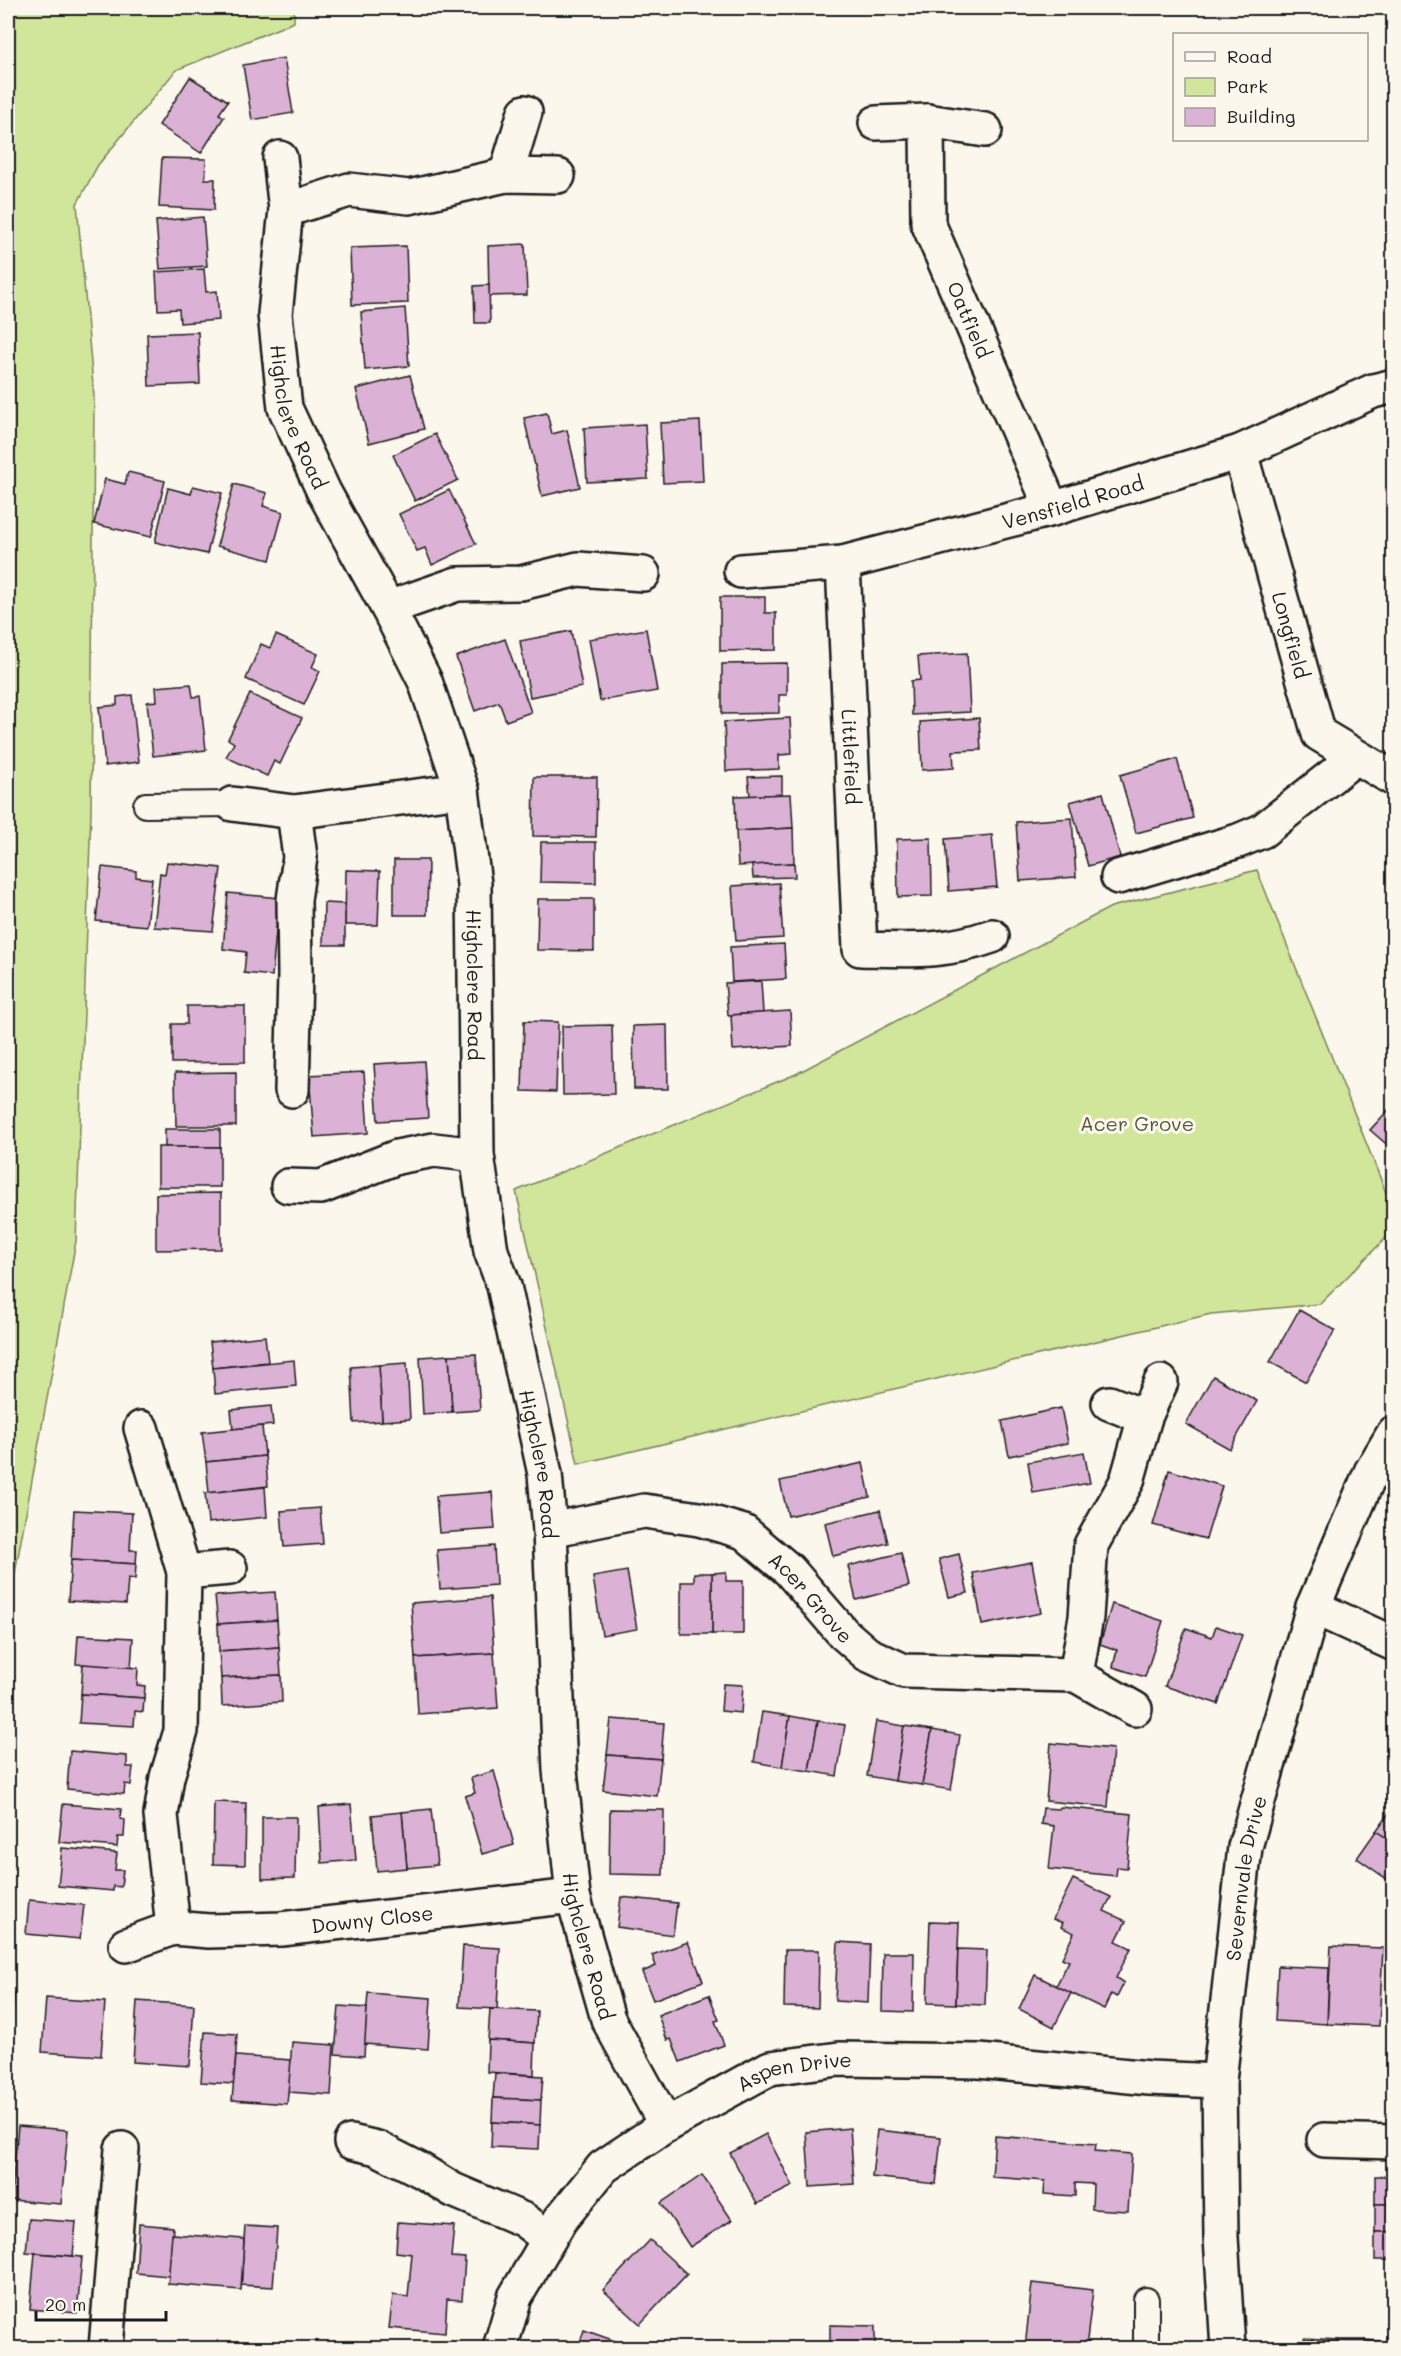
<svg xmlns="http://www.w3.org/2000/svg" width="1401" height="2356" font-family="Mali,sans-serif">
<rect width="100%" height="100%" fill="#fbf7ec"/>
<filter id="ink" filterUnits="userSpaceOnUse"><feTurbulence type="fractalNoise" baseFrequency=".0167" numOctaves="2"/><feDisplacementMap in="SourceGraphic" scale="12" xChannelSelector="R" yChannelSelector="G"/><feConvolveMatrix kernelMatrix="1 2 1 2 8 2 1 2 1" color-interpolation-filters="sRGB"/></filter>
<g filter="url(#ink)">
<!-- green -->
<g fill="#d1e69b" stroke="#76815c" stroke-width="1.5">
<polygon points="8,8 294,8 294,22 176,70 98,165 77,204 94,397 91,812 76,1241 8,1611"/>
<polygon points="1257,870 1393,1210 1393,1231 1320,1304 1211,1314 578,1464 516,1191 796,1074 1111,907"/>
</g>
<!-- building -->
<g fill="#dcb1d6" stroke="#1c1c1c" stroke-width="1.5">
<polygon points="284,58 293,113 252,120 243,65"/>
<polygon points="190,77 228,101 219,114 224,117 201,153 159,125"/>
<polygon points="162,158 206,159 205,179 215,179 214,210 159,207"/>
<polygon points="203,217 207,266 160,269 156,221"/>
<polygon points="525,244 527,295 489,296 488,246"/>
<polygon points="406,246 408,303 352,305 350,248"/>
<polygon points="204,269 206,292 217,291 219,320 180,323 179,309 158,310 156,272"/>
<polygon points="489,285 490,323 475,323 474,286"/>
<polygon points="405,308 409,366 365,370 361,312"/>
<polygon points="198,332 200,384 149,386 147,334"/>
<polygon points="410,375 424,429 369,443 356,389"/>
<polygon points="547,413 552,434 567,430 580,487 542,496 524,418"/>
<polygon points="700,421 703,481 663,483 660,423"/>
<polygon points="645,424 648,479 587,482 584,428"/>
<polygon points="435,434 458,480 415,501 393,455"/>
<polygon points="128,472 165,481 151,537 94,524 105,479 125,484"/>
<polygon points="234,484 267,493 263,506 283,512 270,560 217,546"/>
<polygon points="193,486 222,493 207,554 155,542 168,488 191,494"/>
<polygon points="449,490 476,544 432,565 425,548 417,551 399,514"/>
<polygon points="720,597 765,597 765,613 776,613 776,650 720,651"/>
<polygon points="646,629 657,691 600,701 589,639"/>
<polygon points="571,631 582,687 530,697 520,641"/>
<polygon points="276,635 318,654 312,667 320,671 304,705 246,679 261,644 270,648"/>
<polygon points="505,639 531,712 506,721 499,702 475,711 456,657"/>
<polygon points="967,653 970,712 912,715 911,681 920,680 918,656"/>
<polygon points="787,663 787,695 779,695 779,713 722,714 722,664"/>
<polygon points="191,684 193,697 200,696 206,750 153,756 147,702 157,701 156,687"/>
<polygon points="250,694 302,718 280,764 274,761 267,776 226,757 234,743 228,739"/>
<polygon points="132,695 139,762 105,766 99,707 117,705 117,697"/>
<polygon points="790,718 792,754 779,755 779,769 726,771 724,722"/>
<polygon points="979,718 981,750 953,751 954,768 922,770 920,722"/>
<polygon points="1177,759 1193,818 1136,833 1120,775"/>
<polygon points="782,776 782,794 750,796 748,777"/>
<polygon points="534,777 597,777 596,837 533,836"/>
<polygon points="1103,793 1120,857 1088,866 1070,802"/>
<polygon points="791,794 793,828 736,831 735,796"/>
<polygon points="1072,818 1076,877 1020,881 1016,822"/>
<polygon points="793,828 794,863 738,866 736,831"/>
<polygon points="992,835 997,887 949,891 945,839"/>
<polygon points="931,838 932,896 898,897 897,839"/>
<polygon points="541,842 596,842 596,883 540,882"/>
<polygon points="394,860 428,860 427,915 394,915"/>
<polygon points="167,862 221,868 213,931 154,927 160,873 165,874"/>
<polygon points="794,863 795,877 753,878 752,865"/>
<polygon points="102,867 136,871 136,877 152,879 147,926 96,921"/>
<polygon points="346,870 380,871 378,925 345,925"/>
<polygon points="779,883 783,938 736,941 732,886"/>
<polygon points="228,893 279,898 272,976 244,973 246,952 223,949"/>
<polygon points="538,899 594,899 594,951 537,950"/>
<polygon points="324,903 345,904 345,945 323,945"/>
<polygon points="784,944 786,979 732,982 730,947"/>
<polygon points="761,981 763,1013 728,1015 725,983"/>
<polygon points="187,1006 245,1006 245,1062 172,1063 172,1024 187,1024"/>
<polygon points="790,1011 792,1046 733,1050 731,1015"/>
<polygon points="524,1021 558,1022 556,1092 522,1091"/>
<polygon points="612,1025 614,1094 563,1095 562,1026"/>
<polygon points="667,1025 668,1089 634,1089 633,1026"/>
<polygon points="424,1061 428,1118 378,1121 374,1064"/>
<polygon points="236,1072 236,1126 176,1126 175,1073"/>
<polygon points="364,1072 368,1133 314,1137 309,1075"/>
<polygon points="1394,1104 1394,1145 1391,1148 1370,1130"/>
<rect x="165" y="1129" width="55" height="18"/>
<rect x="158" y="1147" width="62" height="40"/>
<polygon points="221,1193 221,1249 156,1250 156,1194"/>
<polygon points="1299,1310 1335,1330 1306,1382 1270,1362"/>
<polygon points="265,1336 268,1362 213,1368 210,1342"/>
<polygon points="476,1354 480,1410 452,1412 449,1355"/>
<polygon points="449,1355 452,1412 423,1414 420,1357"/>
<polygon points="294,1360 296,1386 215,1394 213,1368"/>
<polygon points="407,1363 410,1419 382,1421 379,1365"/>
<polygon points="379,1365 382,1421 354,1423 351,1367"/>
<polygon points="1213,1376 1257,1401 1230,1449 1186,1424"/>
<polygon points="271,1406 273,1425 233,1429 231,1410"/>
<polygon points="1061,1408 1068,1443 1009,1456 1002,1421"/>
<polygon points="262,1426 265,1456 206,1462 202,1432"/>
<polygon points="1084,1452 1090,1483 1033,1493 1028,1462"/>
<polygon points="265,1456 268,1486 209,1493 206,1462"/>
<polygon points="863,1463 870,1497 788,1516 780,1481"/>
<polygon points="1169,1470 1222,1486 1206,1539 1153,1525"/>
<polygon points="265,1487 267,1517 208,1523 205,1493"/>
<polygon points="492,1492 495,1529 439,1533 436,1496"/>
<polygon points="320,1508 323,1544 284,1547 281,1511"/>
<polygon points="74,1510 132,1513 130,1550 137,1550 136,1564 71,1560"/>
<polygon points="880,1510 888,1543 833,1556 825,1523"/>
<polygon points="494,1546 496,1585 440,1589 437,1550"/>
<polygon points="901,1553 909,1586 856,1600 848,1566"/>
<polygon points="959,1554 968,1593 949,1597 939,1559"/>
<polygon points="71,1560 136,1564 135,1579 128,1578 126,1604 68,1601"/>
<polygon points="1032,1562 1041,1613 982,1625 973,1573"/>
<polygon points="627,1571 637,1629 602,1635 593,1577"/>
<polygon points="726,1572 726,1581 743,1581 743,1634 712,1634 712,1573"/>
<polygon points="694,1573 712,1573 712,1634 681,1634 681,1582 694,1582"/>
<polygon points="275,1592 277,1620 218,1624 215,1596"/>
<polygon points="490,1597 494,1653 415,1658 411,1603"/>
<polygon points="1112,1604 1163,1621 1145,1677 1113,1667 1117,1650 1100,1644"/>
<polygon points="277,1620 279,1647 219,1651 218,1624"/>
<polygon points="1216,1626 1242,1635 1218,1704 1165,1686 1186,1628 1212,1637"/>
<polygon points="78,1635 133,1638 131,1668 76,1664"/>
<polygon points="279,1647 281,1675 221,1678 219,1651"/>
<polygon points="494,1653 498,1708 418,1714 415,1658"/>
<polygon points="83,1664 138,1668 137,1685 145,1686 144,1698 81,1694"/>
<polygon points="281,1675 282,1702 222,1706 221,1678"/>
<polygon points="723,1684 743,1685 741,1713 721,1711"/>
<polygon points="81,1694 144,1698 143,1712 135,1711 134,1726 79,1723"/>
<polygon points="762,1712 790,1716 782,1767 754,1762"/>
<polygon points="790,1716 818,1721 809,1771 782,1767"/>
<polygon points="611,1719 664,1723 661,1759 607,1755"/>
<polygon points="818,1721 845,1725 837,1776 809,1771"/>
<polygon points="876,1721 904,1726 895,1781 867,1776"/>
<polygon points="904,1726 932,1730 922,1785 895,1781"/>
<polygon points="932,1730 960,1735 951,1790 922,1785"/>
<polygon points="1051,1743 1113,1749 1108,1807 1046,1801"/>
<polygon points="70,1751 127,1756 127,1767 133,1767 131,1785 125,1784 124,1794 67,1789"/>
<polygon points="607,1755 661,1759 657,1796 603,1790"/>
<polygon points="494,1771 514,1845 482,1854 465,1796 475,1793 471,1778"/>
<polygon points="214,1802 246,1803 245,1865 213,1864"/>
<polygon points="63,1804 121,1809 120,1819 125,1820 124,1837 118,1837 117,1847 59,1842"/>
<polygon points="351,1804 356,1860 322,1863 319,1807"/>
<polygon points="1394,1806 1394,1843 1376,1831"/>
<polygon points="1060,1807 1132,1814 1127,1868 1117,1867 1116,1876 1049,1869 1054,1826 1041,1824 1043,1808 1059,1809"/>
<polygon points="431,1809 437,1865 407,1868 402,1812"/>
<polygon points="610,1809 664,1810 663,1875 609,1874"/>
<polygon points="402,1812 407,1868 377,1871 372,1815"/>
<polygon points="262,1817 296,1817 295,1878 262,1879"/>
<polygon points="1376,1831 1394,1843 1394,1884 1357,1858"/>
<polygon points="62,1848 117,1853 115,1870 123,1870 121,1887 113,1886 113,1891 58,1886"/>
<polygon points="1073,1879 1111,1897 1104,1911 1126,1921 1116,1941 1131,1948 1116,1978 1124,1983 1117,1997 1111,1994 1104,2009 1056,1986 1069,1961 1062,1958 1074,1933 1061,1927 1063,1923 1053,1919"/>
<polygon points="621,1897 677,1903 673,1935 617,1927"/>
<polygon points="29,1900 84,1905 80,1939 26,1934"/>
<polygon points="930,1921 959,1922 956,2004 927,2003"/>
<polygon points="688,1942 703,1981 653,2000 642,1972 656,1966 652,1955"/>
<polygon points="838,1942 870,1944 868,2003 835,2001"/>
<polygon points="463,1946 500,1948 497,2009 459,2007"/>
<polygon points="1331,1946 1383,1948 1379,2026 1327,2024"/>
<polygon points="958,1949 987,1950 985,2005 956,2004"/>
<polygon points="785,1950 819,1950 818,2008 784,2007"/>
<polygon points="883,1953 914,1953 913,2012 882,2011"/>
<polygon points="1278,1966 1329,1968 1327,2024 1275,2021"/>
<polygon points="1035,1975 1071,1993 1054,2027 1019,2009"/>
<polygon points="368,1993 431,1998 428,2049 364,2044"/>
<polygon points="8,1994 14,1994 11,2050 8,2049"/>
<polygon points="709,1995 719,2020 715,2021 724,2045 680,2062 671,2039 667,2040 658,2015"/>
<polygon points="46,1998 105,2002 101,2056 42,2052"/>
<polygon points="137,2001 194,2005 190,2066 133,2062"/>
<polygon points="339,2006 367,2008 364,2056 335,2054"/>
<rect x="1392" y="2008" width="2" height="54"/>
<polygon points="490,2009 537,2011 535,2043 488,2040"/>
<polygon points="205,2032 237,2034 234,2084 201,2082"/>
<polygon points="488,2040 535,2043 534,2075 487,2072"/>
<polygon points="292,2042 334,2045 331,2095 288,2092"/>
<polygon points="236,2056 291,2060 287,2104 232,2100"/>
<polygon points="495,2073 543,2076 541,2100 493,2098"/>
<polygon points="493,2098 541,2100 540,2125 492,2122"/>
<polygon points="492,2122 540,2125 539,2149 491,2147"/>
<polygon points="18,2126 68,2130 61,2204 11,2200"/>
<polygon points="850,2128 854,2184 810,2187 806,2132"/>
<polygon points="877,2130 941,2137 936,2184 872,2177"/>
<polygon points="766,2134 793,2186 757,2204 730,2153"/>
<polygon points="995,2136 1096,2144 1095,2151 1132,2154 1128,2211 1092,2209 1093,2184 1075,2183 1075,2196 1044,2194 1045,2181 992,2177"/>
<polygon points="702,2175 732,2220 690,2247 661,2203"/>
<rect x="1375" y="2176" width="19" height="28"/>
<rect x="1375" y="2204" width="19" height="28"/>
<polygon points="29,2219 76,2222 73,2256 26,2252"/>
<polygon points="398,2222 454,2226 451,2257 465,2258 462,2300 447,2299 445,2333 389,2328 393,2295 408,2297 412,2254 396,2252"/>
<polygon points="139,2224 173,2227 169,2276 136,2273"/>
<polygon points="245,2226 277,2228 273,2287 241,2285"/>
<rect x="1375" y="2232" width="19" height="28"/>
<polygon points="172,2234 244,2239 241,2290 168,2284"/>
<polygon points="650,2240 687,2274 640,2324 603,2290"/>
<polygon points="35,2253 82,2257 77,2313 30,2309"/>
<polygon points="1032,2283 1093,2290 1086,2348 1025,2348"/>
<polygon points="830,2325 875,2326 875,2348 830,2348"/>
<polygon points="584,2330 635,2348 578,2348"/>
<polygon points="1304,2338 1338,2340 1338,2348 1304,2348"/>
<rect x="1338" y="2340" width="27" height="8"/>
<polygon points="1365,2340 1392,2342 1392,2348 1365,2348"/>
</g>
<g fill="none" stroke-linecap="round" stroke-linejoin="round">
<defs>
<g id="service">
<polyline points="146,805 232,804"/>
<polyline points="1146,2300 1146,2348"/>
</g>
<g id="minor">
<polyline points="876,123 927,121"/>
<path id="s1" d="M985,130L927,121L928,223L1052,509"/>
<polyline points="280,158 286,210"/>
<polyline points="506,175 525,112"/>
<path id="s2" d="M558,176L506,175L409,197L349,190L286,210L275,314L285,408L324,492L388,608L425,681L462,790L474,884L477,1155L491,1251L504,1286L545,1474L550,1530L560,1770L573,1896L608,2019L666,2125"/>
<path id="s3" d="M1240,452L1319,734L1394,779"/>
<path id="s4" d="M843,563L860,949C909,950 945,953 992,936"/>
<path id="s5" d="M741,571L843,563L1052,509L1240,452L1373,391L1394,386"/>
<polyline points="388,608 457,584 521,583 578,569 643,574"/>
<polyline points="232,804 294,812 462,790"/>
<polyline points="1118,877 1238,841 1262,831 1356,757"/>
<polyline points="292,1090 295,975 294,900 300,857 294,812"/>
<polyline points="288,1186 321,1187 397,1157 434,1150 477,1155"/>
<polyline points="1109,1403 1145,1417"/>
<polyline points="141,1428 184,1572 181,1731 167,1777 161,1815 173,1928"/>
<path id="s6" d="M550,1530L644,1511L699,1519L744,1532L789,1570L843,1633L867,1654L904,1671L1076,1675L1135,1709"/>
<polyline points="184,1572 230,1568"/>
<polyline points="1313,1607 1394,1644"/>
<polyline points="1076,1675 1086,1617 1091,1545 1127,1481 1145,1417 1161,1382"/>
<path id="s7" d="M126,1945L173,1928L209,1931L281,1929L573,1896"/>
<polyline points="1324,2140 1394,2142"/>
<polyline points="351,2142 377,2148 422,2171 453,2190 524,2220 549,2239"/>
<polyline points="106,2348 122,2149"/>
<path id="s8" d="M500,2348L515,2297L549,2239L560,2220L603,2167L666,2125L770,2068L839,2059L979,2061L1149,2078L1219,2081"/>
</g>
<g id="tertiary">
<path id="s9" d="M1228,2348L1221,2237L1219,2081L1245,1847L1313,1607L1371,1472L1394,1433"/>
</g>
</defs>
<!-- service casing -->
<use href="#service" stroke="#1c1c1c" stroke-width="28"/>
<!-- minor casing -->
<use href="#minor" stroke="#1c1c1c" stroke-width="38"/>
<!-- tertiary casing -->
<use href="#tertiary" stroke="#1c1c1c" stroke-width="38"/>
<!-- service -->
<use href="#service" stroke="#fbf7ec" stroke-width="24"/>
<!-- minor -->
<use href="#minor" stroke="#fbf7ec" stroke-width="33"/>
<!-- tertiary -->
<use href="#tertiary" stroke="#fbf7ec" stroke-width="33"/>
</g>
</g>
<g text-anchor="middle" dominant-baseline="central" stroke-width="6" stroke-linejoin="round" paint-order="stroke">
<!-- street labels -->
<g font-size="20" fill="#1c1c1c" stroke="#fbf7ec">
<text stroke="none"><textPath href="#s1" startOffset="266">Oatfield</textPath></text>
<text stroke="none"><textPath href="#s2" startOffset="489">Highclere Road</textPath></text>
<text stroke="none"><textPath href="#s5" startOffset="340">Vensfield Road</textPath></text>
<text stroke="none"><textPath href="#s3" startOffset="190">Longfield</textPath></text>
<text stroke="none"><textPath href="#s4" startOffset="194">Littlefield</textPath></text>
<text stroke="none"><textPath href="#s2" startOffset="1095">Highclere Road</textPath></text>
<text stroke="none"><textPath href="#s2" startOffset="1581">Highclere Road</textPath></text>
<text stroke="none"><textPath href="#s6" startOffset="292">Acer Grove</textPath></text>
<text stroke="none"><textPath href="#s9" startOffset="472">Severnvale Drive</textPath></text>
<text stroke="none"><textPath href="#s7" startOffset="250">Downy Close</textPath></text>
<text stroke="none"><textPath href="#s2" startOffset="2067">Highclere Road</textPath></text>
<text stroke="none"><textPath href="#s8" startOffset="428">Aspen Drive</textPath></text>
</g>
<!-- park labels -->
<g font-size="20" fill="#525942" stroke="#fbf7ec">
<text x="1137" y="1123">Acer Grove</text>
</g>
</g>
<!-- margin -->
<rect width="1401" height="2356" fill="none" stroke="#fbf7ec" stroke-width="30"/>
<rect x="15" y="15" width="1371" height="2326" fill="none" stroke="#1c1c1c" stroke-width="2" filter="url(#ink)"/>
<!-- legend -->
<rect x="1173" y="33" width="195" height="108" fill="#fbf7ec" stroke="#a29f99" stroke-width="1.5"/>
<rect x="1185" y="52" width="30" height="9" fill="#fbf7ec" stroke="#a29f99" stroke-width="1.5"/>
<text x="1227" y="63" font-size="18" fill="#1c1c1c">Road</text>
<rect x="1185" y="78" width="30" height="18" fill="#d1e69b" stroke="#a29f99" stroke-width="1.5"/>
<text x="1227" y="93" font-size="18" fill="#1c1c1c">Park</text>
<rect x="1185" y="108" width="30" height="18" fill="#dcb1d6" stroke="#a29f99" stroke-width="1.5"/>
<text x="1227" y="123" font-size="18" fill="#1c1c1c">Building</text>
<!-- scale -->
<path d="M36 2311v9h130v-9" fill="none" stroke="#1c1c1c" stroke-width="3"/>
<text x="45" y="2311" font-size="18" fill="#1c1c1c" stroke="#fbf7ec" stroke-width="4.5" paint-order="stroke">20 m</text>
</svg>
